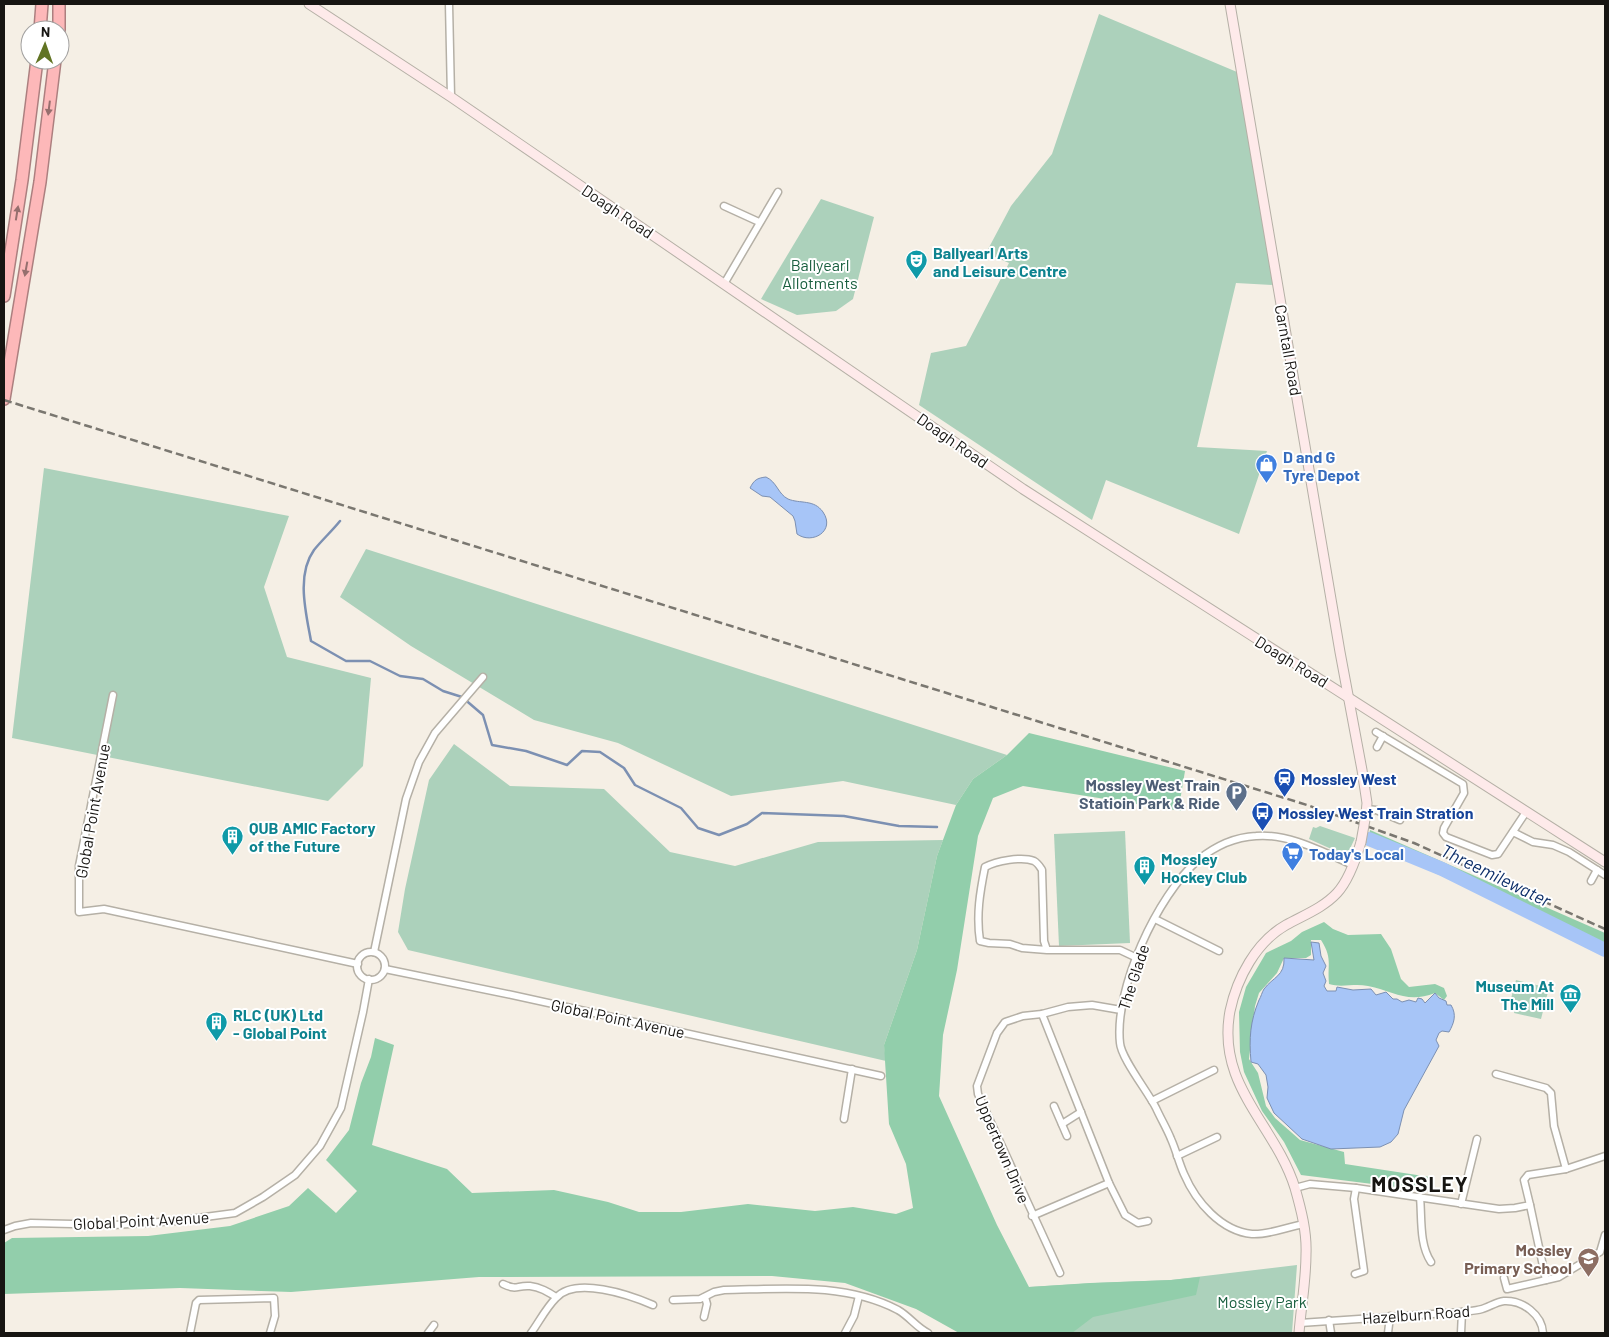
<svg xmlns="http://www.w3.org/2000/svg" width="1609" height="1337" font-family="Barlow,sans-serif">
<rect width="100%" height="100%" fill="#f5efe5"/>
<!-- green -->
<g fill="#acd1bb">
<polygon points="1099,14 1237,72 1274,285 1236,283 1197,447 1267,451 1239,534 1106,480 1092,520 919,405 931,353 966,346 1009,263 986,253 1011,206 1052,154"/>
<polygon points="821,199 874,217 853,299 836,311 797,315 761,299"/>
<polygon points="44,468 289,516 264,587 287,657 371,678 363,766 328,801 12,738"/>
<polygon points="366,549 1007,755 973,779 956,805 843,781 731,796 618,743 534,720 411,646 340,597"/>
<polygon points="454,744 510,786 604,789 670,852 735,866 818,842 943,840 937,856 917,950 884,1045 886,1061 408,950 398,932 405,889 429,780"/>
<polygon points="1320,826 1355,838 1348,853 1338,852 1309,839 1313,827 1316,828"/>
<polygon points="1125,831 1130,943 1059,946 1054,834"/>
<polygon points="1516,980 1549,988 1541,1019 1514,1013 1515,1008 1509,1006"/>
<polygon points="1297,1265 1292,1333 1049,1333 1029,1287 1095,1283 1171,1280"/>
</g>
<!-- forest -->
<g fill="#92ceab">
<polygon points="1029,733 1185,771 1180,801 1181,811 1023,786 993,798 978,836 957,970 943,1035 939,1096 997,1225 1029,1287 1090,1283 1171,1280 1200,1277 1196,1295 1093,1317 1072,1333 959,1333 916,1309 845,1283 772,1276 479,1277 291,1292 180,1288 4,1294 4,1243 12,1238 148,1236 230,1226 289,1206 308,1188 336,1213 357,1191 326,1160 349,1130 361,1083 371,1057 375,1038 394,1045 372,1145 447,1169 472,1193 554,1190 608,1202 639,1212 681,1212 748,1204 815,1211 853,1207 896,1214 913,1208 906,1164 889,1124 884,1045 917,950 937,856 956,805 973,779 1007,755"/>
<polygon points="1370,830 1605,933 1605,948 1367,843"/>
<path d="M1324,922L1333,929L1348,935L1381,934L1391,949L1401,979L1409,987L1435,984L1444,988L1447,996L1444,1000L1435,993C1407,1004 1394,991 1368,986C1354,983 1342,988 1329,984C1327,964 1333,959 1321,940H1311V955L1306,958H1284L1277,973L1259,993L1255,1006L1249,1059L1258,1073L1266,1106L1275,1118L1300,1140L1344,1152L1345,1164L1430,1177L1428,1191L1301,1175L1284,1142L1262,1111L1244,1072L1240,1052L1239,1012L1246,987L1266,953L1291,941L1302,932Z"/>
</g>
<!-- water -->
<g fill="#a7c5f7" stroke="#7c90b2">
<path d="M766,477C777,482 778,494 788,499C800,504 814,499 823,512C836,531 812,545 797,534L795,521L793,516L770,497L762,496L750,488C754,480 757,478 766,477Z"/>
<path d="M1311,942L1319,943L1321,956L1326,966L1323,973L1326,981L1324,986L1327,991H1336L1337,987L1353,990L1371,989L1376,995L1386,992L1393,999H1397L1402,1002L1409,1000L1416,1002L1418,998L1422,999L1425,1003L1435,993L1439,998L1446,1001L1447,1005H1451C1457,1015 1454,1023 1449,1032L1442,1031L1439,1033L1436,1040L1439,1046L1404,1110L1398,1134L1391,1142L1380,1147L1331,1149L1302,1139L1274,1113L1267,1098L1268,1087L1266,1075L1258,1064L1251,1062C1249,1038 1250,1022 1259,1000C1261,997 1262,992 1264,989C1273,977 1285,976 1284,958L1314,960Z"/>
</g>
<g fill="none" stroke-linecap="round" stroke-linejoin="round">
<!-- stream -->
<path stroke="#7c90b2" stroke-width="2.5" d="M340,521C332,531 322,540 314,550C296,575 306,613 311,641L346,661H370L400,676L423,679L443,691L462,697L483,715L492,745L526,751L567,765L582,751L600,752L624,768L635,785L681,808L698,828L719,835L747,824L762,813L844,816L899,826L937,827"/>
<!-- river -->
<polyline stroke="#a7c5f7" stroke-width="14" points="1369,839 1442,869 1605,950"/>
<defs>
<g id="street">
<polyline points="449,4 451,97"/>
<polyline points="724,206 759,222"/>
<polyline points="724,284 778,192"/>
<polyline points="113,695 79,866 79,912 104,909 358,964"/>
<polyline points="1376,732 1463,784 1464,793 1444,828 1443,833 1446,837 1492,855 1498,854 1526,812"/>
<polyline points="1377,747 1383,736"/>
<polyline points="1367,809 1376,810 1400,820"/>
<polyline points="1513,832 1533,842 1553,845 1569,852 1605,875"/>
<polyline points="1591,881 1597,870"/>
<polyline points="1155,919 1219,951"/>
<path d="M1047,950L1044,941L1042,870C1040,867 1038,863 1034,861C1022,856 996,861 985,867C980,892 976,915 980,941L989,943L1010,944L1022,948L1047,950H1120L1137,958"/>
<polyline points="374,952 406,799 419,762 435,733 483,677"/>
<circle cx="371" cy="966" r="14"/>
<polyline points="385,969 512,995 881,1076"/>
<polyline points="1042,1014 1109,1183 1125,1215 1138,1223 1148,1221"/>
<polyline points="1496,1074 1546,1088 1551,1093 1554,1126 1566,1169"/>
<polyline points="1152,1101 1214,1070"/>
<polyline points="1054,1106 1067,1136"/>
<polyline points="844,1119 852,1069"/>
<polyline points="1062,1124 1081,1112"/>
<polyline points="1177,1156 1217,1137"/>
<polyline points="1295,1188 1310,1184 1356,1188 1499,1209 1515,1208 1530,1205 1524,1180 1528,1175 1566,1169 1605,1156"/>
<path d="M1420,1197C1422,1218 1419,1244 1431,1262"/>
<polyline points="1461,1204 1477,1139"/>
<polyline points="1530,1205 1546,1280"/>
<polyline points="1032,1216 1109,1183"/>
<path d="M1304,1224C1287,1227 1269,1235 1252,1234C1221,1231 1196,1202 1184,1174C1179,1163 1176,1150 1171,1139C1167,1129 1161,1119 1156,1108C1148,1092 1121,1058 1120,1043C1114,989 1157,896 1198,860C1214,847 1235,837 1256,836C1289,833 1323,852 1353,865"/>
<polyline points="4,1230 15,1226 31,1223 114,1225 175,1221 235,1213 263,1197 295,1175 320,1146 341,1108 363,1012 369,979"/>
<polyline points="1060,1273 983,1105 978,1094 977,1086 997,1033 1005,1022 1023,1016 1042,1014 1068,1007 1092,1005 1121,1010"/>
<polyline points="1355,1274 1364,1271 1354,1199 1356,1188"/>
<polyline points="1504,1278 1507,1289 1559,1277 1600,1252 1605,1235"/>
<path d="M503,1284C518,1291 516,1285 530,1286C540,1287 548,1292 556,1297"/>
<path d="M673,1300L700,1299L714,1292L724,1290C782,1289 844,1282 898,1310C910,1317 916,1327 928,1333"/>
<polyline points="704,1317 707,1304 705,1297"/>
<polyline points="1329,1320 1331,1333"/>
<path d="M1300,1323L1462,1312C1468,1311 1475,1311 1482,1309C1489,1307 1496,1302 1504,1301C1523,1300 1542,1315 1543,1333"/>
<polyline points="190,1333 196,1303 199,1300 274,1298 275,1316 270,1333"/>
<polyline points="428,1333 434,1325"/>
<path d="M531,1333C539,1322 546,1308 556,1298C575,1276 630,1295 653,1305"/>
<polyline points="845,1333 854,1316 859,1296"/>
<polyline points="1388,1333 1390,1316"/>
<polyline points="1461,1333 1462,1312"/>
</g>
<g id="secondary">
<polyline points="309,4 451,97 1023,489 1605,862"/>
<polyline points="1230,4 1340,652 1362,770 1367,803 1366,814"/>
<path d="M1299,1333C1301,1307 1306,1281 1306,1254C1307,1232 1301,1209 1295,1188C1275,1124 1216,1086 1230,1011C1237,978 1256,942 1286,925C1304,915 1323,908 1337,893C1349,880 1356,859 1361,842"/>
</g>
<g id="highway">
<polyline points="40,30 42,4"/>
<polyline points="59,30 59,4"/>
<polyline points="4,296 22,180 37,60"/>
<polyline points="4,399 40,182 55,60"/>
</g>
</defs>
<!-- street casing -->
<use href="#street" stroke="#b5b0a6" stroke-width="9"/>
<!-- secondary casing -->
<use href="#secondary" stroke="#b5b0a6" stroke-width="11"/>
<!-- highway casing -->
<use href="#highway" stroke="#ac7f7f" stroke-width="14"/>
<!-- street -->
<use href="#street" stroke="#fff" stroke-width="6"/>
<!-- secondary -->
<use href="#secondary" stroke="#feeaea" stroke-width="9"/>
<!-- highway -->
<use href="#highway" stroke="#fdb8b9" stroke-width="11"/>
<!-- rail -->
<polyline stroke="#7a7770" stroke-width="2.5" stroke-dasharray="8 4" stroke-linecap="butt" points="4,400 1307,805 1414,843 1605,929"/>
<defs>
<polyline id="secondary-bridge" points="1361,842 1366,814"/>
</defs>
<!-- secondary-bridge casing -->
<use href="#secondary-bridge" stroke="#b5b0a6" stroke-width="11" stroke-linecap="butt"/>
<!-- secondary-bridge -->
<use href="#secondary-bridge" stroke="#feeaea" stroke-width="9"/>
</g>
<!-- one-way arrows -->
<defs><path id="oneway-solid" d="M-6-.8H1V-3.2L6.5 0L1 3.2V.8H-6Z" transform="scale(1.25)"/></defs>
<g fill="#966f6e">
<use href="#oneway-solid" transform="translate(49 108) rotate(97)"/>
<use href="#oneway-solid" transform="translate(17 213) rotate(-81)"/>
<use href="#oneway-solid" transform="translate(26 269) rotate(100)"/>
</g>
<!-- icons -->
<defs>
<symbol id="theatre-pin" viewBox="-11 -11 22 30"><path d="M0 17L-7.5 6A9.5 9.5 0 1 1 7.5 6Z" fill="#0f9aa8" stroke="#fff"/><path d="M-5-5.5Q0-4 5-5.5V0Q5 5 0 6Q-5 5-5 0ZM-3.3-2.5H-1v1.5H-3.3ZM1-2.5H3.3v1.5H1ZM-2.8 1Q0 5.5 2.8 1Z" fill="#fff"/></symbol>
<symbol id="shop-pin" viewBox="-11 -11 22 30"><path d="M0 17L-7.5 6A9.5 9.5 0 1 1 7.5 6Z" fill="#3f7fe0" stroke="#fff"/><path d="M-5-2.5h2.3a2.7 3.5 0 0 1 5.4 0H5L5.5 6h-11ZM-1.5-2.5h3a1.5 2.3 0 0 0-3 0Z" fill="#fff"/></symbol>
<symbol id="station-pin" viewBox="-11 -11 22 30"><path d="M0 17L-7.5 6A9.5 9.5 0 1 1 7.5 6Z" fill="#1a4fb4" stroke="#fff"/><path d="M-3-6H3Q5-6 5-4V2Q5 4 3 4L4.5 6H3L1.5 4h-3L-3 6H-4.5L-3 4Q-5 4-5 2V-4Q-5-6-3-6ZM-3.5-4v3h7v-3ZM-3.5 1v1.5H-2V1ZM2 1v1.5H3.5V1Z" fill="#fff"/></symbol>
<symbol id="parking-pin" viewBox="-11 -11 22 30"><path d="M0 17L-7.5 6A9.5 9.5 0 1 1 7.5 6Z" fill="#5c6f8a" stroke="#fff"/><path d="M-3.5-5.5H1a3.5 3.5 0 0 1 0 7H-1V5.5H-3.5ZM-1-3.4V-.6H.8a1.4 1.4 0 0 0 0-2.8Z" fill="#fff"/></symbol>
<symbol id="bus-pin" viewBox="-11 -11 22 30"><path d="M0 17L-7.5 6A9.5 9.5 0 1 1 7.5 6Z" fill="#1a4fb4" stroke="#fff"/><path d="M-5-6H5V4H4V6H2V4H-2V6H-4V4H-5ZM-3.5-4V0h7V-4ZM-3.5 1.2v1.5H-2V1.2ZM2 1.2v1.5H3.5V1.2Z" fill="#fff"/></symbol>
<symbol id="building-pin" viewBox="-11 -11 22 30"><path d="M0 17L-7.5 6A9.5 9.5 0 1 1 7.5 6Z" fill="#0f9aa8" stroke="#fff"/><path d="M-4-6H4V6H1V3H-1V6H-4ZM-2.5-4.3h1.7v1.8h-1.7ZM.8-4.3h1.7v1.8H.8ZM-2.5-1h1.7V.8h-1.7ZM.8-1h1.7V.8H.8Z" fill="#fff"/></symbol>
<symbol id="supermarket-pin" viewBox="-11 -11 22 30"><path d="M0 17L-7.5 6A9.5 9.5 0 1 1 7.5 6Z" fill="#3f7fe0" stroke="#fff"/><path d="M-6-5.5h2.5l.6 2H6L4.5 2H-2.5L-4.4-4H-6ZM-1.5 3.2a1.3 1.3 0 1 0 .1 0ZM3 3.2a1.3 1.3 0 1 0 .1 0Z" fill="#fff"/></symbol>
<symbol id="museum-pin" viewBox="-11 -11 22 30"><path d="M0 17L-7.5 6A9.5 9.5 0 1 1 7.5 6Z" fill="#0f9aa8" stroke="#fff"/><path d="M0-6L6-3V-2H-6V-3ZM-5-1h2V3h-2ZM-1-1h2V3h-2ZM3-1h2V3H3ZM-6 4H6V6H-6Z" fill="#fff"/></symbol>
<symbol id="school-pin" viewBox="-11 -11 22 30"><path d="M0 17L-7.5 6A9.5 9.5 0 1 1 7.5 6Z" fill="#8d6e63" stroke="#fff"/><path d="M0-5L7-2L0 1L-7-2ZM-4 1L0 2.5L4 1V4Q0 6-4 4Z" fill="#fff"/></symbol>
</defs>
<g fill-rule="evenodd">
<use href="#theatre-pin" x="904" y="248" width="25" height="34"/>
<use href="#shop-pin" x="1254" y="452" width="25" height="34"/>
<use href="#station-pin" x="1272" y="766" width="25" height="34"/>
<use href="#parking-pin" x="1224" y="780" width="25" height="34"/>
<use href="#bus-pin" x="1250" y="800" width="25" height="34"/>
<use href="#building-pin" x="220" y="824" width="25" height="34"/>
<use href="#supermarket-pin" x="1280" y="840" width="25" height="34"/>
<use href="#building-pin" x="1132" y="854" width="25" height="34"/>
<use href="#museum-pin" x="1558" y="982" width="25" height="34"/>
<use href="#building-pin" x="204" y="1010" width="25" height="34"/>
<use href="#school-pin" x="1576" y="1246" width="25" height="34"/>
</g>
<g text-anchor="middle" dominant-baseline="central" stroke-width="4" stroke-linejoin="round" paint-order="stroke">
<!-- street labels -->
<g font-size="16" fill="#171512" stroke="#fff">
<text transform="translate(618 211) rotate(34)">Doagh Road</text>
<text transform="translate(1289 350) rotate(80)">Carntall Road</text>
<text transform="translate(953 440) rotate(35)">Doagh Road</text>
<text transform="translate(1292 661) rotate(32)">Doagh Road</text>
<text transform="translate(92 811) rotate(-80)">Global Point Avenue</text>
<text transform="translate(1133 977) rotate(-72)">The Glade</text>
<text transform="translate(618 1018) rotate(12)">Global Point Avenue</text>
<text transform="translate(1003 1149) rotate(67)">Uppertown Drive</text>
<text transform="translate(141 1220) rotate(-3)">Global Point Avenue</text>
<text transform="translate(1416 1314) rotate(-4)">Hazelburn Road</text>
</g>
<!-- culture labels -->
<g font-size="16" font-weight="bold" fill="#0d838f" stroke="#fff" text-anchor="start">
<text x="933" y="252">Ballyearl Arts<tspan x="933" dy="18">and Leisure Centre</tspan></text>
<text x="249" y="827">QUB AMIC Factory<tspan x="249" dy="18">of the Future</tspan></text>
<text x="1161" y="858">Mossley<tspan x="1161" dy="18">Hockey Club</tspan></text>
<text x="1554" y="985" text-anchor="end">Museum At<tspan x="1554" dy="18">The Mill</tspan></text>
<text x="233" y="1014">RLC (UK) Ltd<tspan x="233" dy="18">- Global Point</tspan></text>
</g>
<!-- park labels -->
<g font-size="16" fill="#185e3e" stroke="#fff">
<text x="820" y="264">Ballyearl<tspan x="820" dy="18">Allotments</tspan></text>
<text x="1262" y="1301">Mossley Park</text>
</g>
<!-- shop labels -->
<g font-size="16" font-weight="bold" fill="#366cbe" stroke="#fff" text-anchor="start">
<text x="1283" y="456">D and G<tspan x="1283" dy="18">Tyre Depot</tspan></text>
<text x="1309" y="853">Today's Local</text>
</g>
<!-- transit labels -->
<g font-size="16" font-weight="bold" fill="#164399" stroke="#fff" text-anchor="start">
<text x="1301" y="778">Mossley West</text>
<text x="1278" y="812">Mossley West Train Stration</text>
</g>
<!-- service labels -->
<g font-size="16" font-weight="bold" fill="#4e5e75" stroke="#fff" text-anchor="end">
<text x="1220" y="784">Mossley West Train<tspan x="1220" dy="18">Statioin Park &amp; Ride</tspan></text>
</g>
<!-- education labels -->
<g font-size="16" font-weight="bold" fill="#785e54" stroke="#fff" text-anchor="end">
<text x="1572" y="1249">Mossley<tspan x="1572" dy="18">Primary School</tspan></text>
</g>
<!-- water labels -->
<g font-size="18" font-style="italic" fill="#0e2f69" stroke="#fff">
<text transform="translate(1496 875) rotate(26)">Threemilewater</text>
</g>
<!-- district labels -->
<g font-size="21" font-weight="bold" letter-spacing="1" fill="#171512" stroke="#fff">
<text x="1420" y="1183">MOSSLEY</text>
</g>
</g>
<!-- border -->
<rect width="1609" height="1337" fill="none" stroke="#171512" stroke-width="10"/>
<!-- north arrow -->
<g transform="translate(45 45) rotate(2)"><circle r="24" fill="#ffffff" stroke="#a2a1a0"/>
<path d="M0-4L9 19L0 12L-9 19Z" fill="#617423"/>
<text y="-8" font-size="14" font-weight="bold" text-anchor="middle" fill="#171512">N</text>
</g>
</svg>
